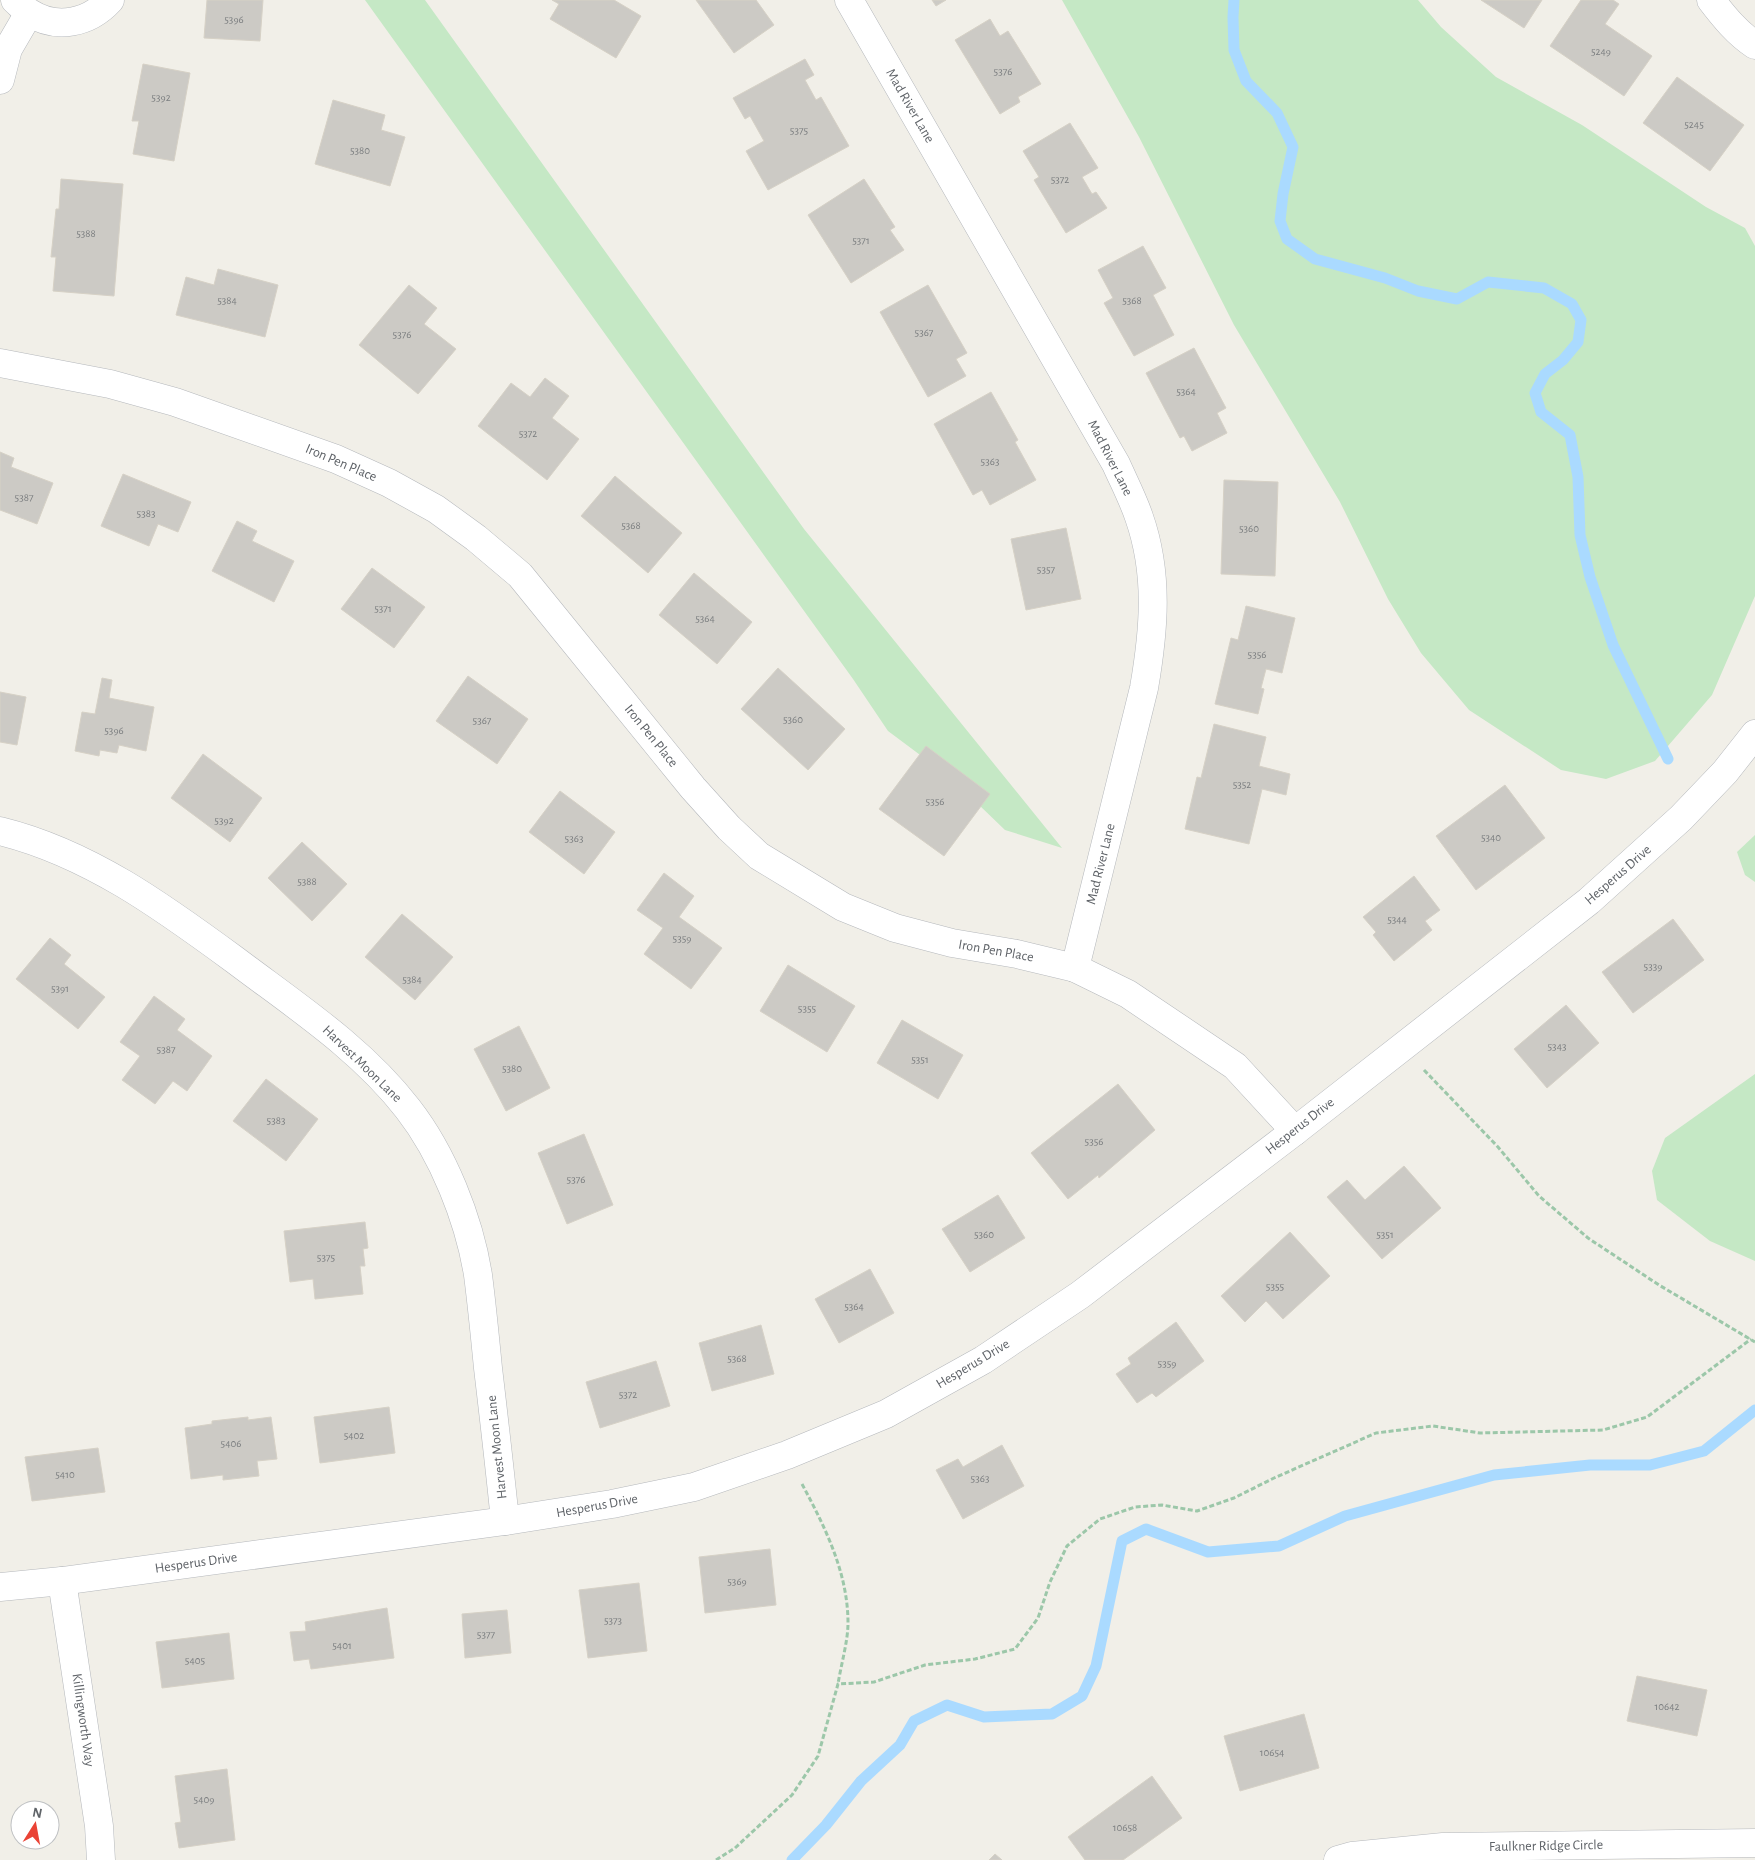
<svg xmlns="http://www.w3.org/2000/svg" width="1755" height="1860" font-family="'Alegreya Sans',sans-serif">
<rect width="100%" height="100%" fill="#f1efe8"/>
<!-- green -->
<g fill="#c5e8c5">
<polygon points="365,0 425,0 804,529 1062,848 1005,830 951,778 888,731 853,679"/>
<polygon points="1062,0 1418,0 1441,27 1496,77 1582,125 1706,207 1745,228 1755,246 1755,596 1712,695 1655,761 1606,779 1561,770 1469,710 1421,653 1388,599 1340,502 1234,325 1139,137"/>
<polygon points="1755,835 1755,882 1745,875 1737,852"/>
<polygon points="1755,1074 1755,1261 1710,1241 1657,1200 1652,1171 1665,1138"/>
</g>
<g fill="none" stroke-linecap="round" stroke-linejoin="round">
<!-- stream -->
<g stroke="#aadaff" stroke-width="11">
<polyline points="1234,0 1233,17 1234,50 1246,81 1277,113 1293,147 1283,194 1280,221 1287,239 1315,259 1385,278 1418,291 1457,299 1488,282 1544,288 1572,304 1581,320 1578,342 1563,360 1545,374 1535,393 1541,412 1570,435 1578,477 1580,535 1590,577 1613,645 1668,759"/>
<polyline points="792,1860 826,1825 861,1781 900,1745 914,1721 947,1705 984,1717 1052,1714 1082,1696 1096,1666 1122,1541 1146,1529 1208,1552 1279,1546 1345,1516 1494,1475 1590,1465 1650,1465 1704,1451 1755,1410"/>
</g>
</g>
<!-- building -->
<g fill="#cccac5" stroke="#d6d1c6">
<polygon points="207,0 263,0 260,41 204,38"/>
<polygon points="552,0 614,0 641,16 616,58 550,19 559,4"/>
<polygon points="696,0 756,0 774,25 734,53"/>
<polygon points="932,0 946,0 936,6"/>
<polygon points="1481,0 1542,0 1524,28"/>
<polygon points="1581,0 1613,0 1619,4 1605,24 1652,56 1624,96 1550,46"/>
<polygon points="990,19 1000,36 1008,31 1041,84 1018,97 1020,102 1000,114 955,40"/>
<polygon points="805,59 814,75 805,80 816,100 821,97 849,146 768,190 746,151 764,141 750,116 745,119 733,98"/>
<polygon points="143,64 190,73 174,161 133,154 139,121 132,121"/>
<polygon points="1677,77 1744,125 1710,171 1643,123"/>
<polygon points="333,100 385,115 381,130 405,137 390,186 315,164"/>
<polygon points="1070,123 1098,168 1082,177 1092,194 1096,192 1107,208 1066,233 1034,180 1039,177 1023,151"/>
<polygon points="61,179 123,184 114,296 53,291 56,257 51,257 56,209 59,209"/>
<polygon points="864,179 895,227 890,230 904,250 851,283 808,215"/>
<polygon points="1143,246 1166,288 1153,295 1174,335 1134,356 1104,303 1113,298 1098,270"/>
<polygon points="218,269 278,285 265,337 176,315 186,277 214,285"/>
<polygon points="409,285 437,308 424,324 456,349 418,394 359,345"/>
<polygon points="928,285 967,353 956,359 966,376 928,397 880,312"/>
<polygon points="1194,348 1226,408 1217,413 1227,433 1192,451 1184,436 1180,438 1146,373"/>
<polygon points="545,378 569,396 552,418 579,439 547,480 478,426 511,383 530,397"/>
<polygon points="991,392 1018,440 1015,442 1036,480 990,505 982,490 973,495 934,424"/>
<polygon points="0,452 14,458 11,467 53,483 37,524 0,510"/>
<polygon points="123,474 191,502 178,532 158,524 149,546 101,526"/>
<polygon points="615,476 682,533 648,573 581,516"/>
<polygon points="1224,480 1278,482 1275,576 1221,574"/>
<polygon points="237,521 257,531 252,541 294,561 274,602 212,571"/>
<polygon points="1066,528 1081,599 1026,610 1011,539"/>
<polygon points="372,568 425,607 394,648 341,609"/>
<polygon points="694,573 752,622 717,664 659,615"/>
<polygon points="1246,606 1295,618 1282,673 1266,669 1261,688 1264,689 1258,714 1215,704 1231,638 1238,640"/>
<polygon points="778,668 845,729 808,770 741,709"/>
<polygon points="468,676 528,719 497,764 436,721"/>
<polygon points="102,678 112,680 109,698 154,707 146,751 119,745 117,753 100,750 99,756 75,751 82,712 95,714"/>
<polygon points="0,692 26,697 17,745 0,742"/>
<polygon points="1214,724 1266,737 1259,766 1290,774 1286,795 1262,789 1249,844 1185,829 1197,777 1201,778"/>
<polygon points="926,746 990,794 944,856 879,809"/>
<polygon points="203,754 262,798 230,842 171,798"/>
<polygon points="1505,785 1545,838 1476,890 1436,836"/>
<polygon points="560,791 615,832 584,874 529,832"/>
<polygon points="302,842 347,884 312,921 268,878"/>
<polygon points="664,873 694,896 679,917 722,948 691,989 644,954 663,928 637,910"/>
<polygon points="1414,876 1440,910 1425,921 1432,930 1394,961 1373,935 1376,932 1363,917"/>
<polygon points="402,914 453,957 415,1000 365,957"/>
<polygon points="1673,919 1704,960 1633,1013 1602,972"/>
<polygon points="50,938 71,955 64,964 105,997 78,1029 16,979"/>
<polygon points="788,965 855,1006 827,1052 760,1011"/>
<polygon points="154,996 185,1019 177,1030 212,1056 187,1091 173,1081 155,1104 122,1080 140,1056 120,1042"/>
<polygon points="1566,1005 1599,1043 1547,1088 1514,1049"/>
<polygon points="902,1020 963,1055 938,1099 877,1063"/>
<polygon points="519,1026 550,1088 506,1111 474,1049"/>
<polygon points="266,1079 318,1119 286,1161 233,1121"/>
<polygon points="1118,1084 1155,1130 1099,1178 1098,1175 1068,1199 1031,1153"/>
<polygon points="584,1134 613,1205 567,1224 538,1153"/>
<polygon points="1404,1166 1441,1208 1382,1259 1327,1197 1347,1180 1365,1200"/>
<polygon points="998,1195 1025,1238 970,1272 942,1229"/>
<polygon points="365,1222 368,1248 363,1249 365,1266 360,1266 363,1294 315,1299 313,1279 290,1282 284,1231"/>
<polygon points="1290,1232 1330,1276 1283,1319 1266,1301 1245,1322 1221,1296"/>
<polygon points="870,1269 894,1313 839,1343 815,1299"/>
<polygon points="1176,1322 1204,1361 1156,1397 1152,1393 1137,1403 1116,1374 1131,1364 1128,1358"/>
<polygon points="761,1325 774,1374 712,1391 699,1343"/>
<polygon points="656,1361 670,1406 600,1428 586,1382"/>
<polygon points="389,1407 395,1453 320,1463 314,1417"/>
<polygon points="248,1417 248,1420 271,1417 277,1459 257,1461 259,1476 223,1480 223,1475 191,1479 185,1428 212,1424 212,1421"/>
<polygon points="1002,1445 1024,1486 963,1519 936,1470 958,1459 963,1467"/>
<polygon points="98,1448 105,1492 32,1501 25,1457"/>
<polygon points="770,1549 776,1605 705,1613 699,1557"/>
<polygon points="639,1583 647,1651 588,1658 579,1590"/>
<polygon points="387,1608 394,1658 311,1669 309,1659 294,1661 290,1632 306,1631 305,1622"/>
<polygon points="507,1610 511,1653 465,1658 462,1614"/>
<polygon points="229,1633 234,1679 162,1688 156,1642"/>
<polygon points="1637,1676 1707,1690 1697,1736 1627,1721"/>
<polygon points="1304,1714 1319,1768 1240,1791 1224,1736"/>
<polygon points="227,1769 235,1840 179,1848 175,1823 181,1822 175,1776"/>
<polygon points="1152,1776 1182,1818 1123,1860 1085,1860 1068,1837"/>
<polygon points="995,1854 1002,1860 989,1860"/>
</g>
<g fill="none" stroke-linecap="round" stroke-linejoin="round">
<defs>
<g id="minor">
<path d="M15,0C20,4 24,10 30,13C57,30 89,23 110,0"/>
<path d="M849,0L1116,464C1124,482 1133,499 1139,517C1159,574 1154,630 1144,688L1075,968"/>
<path d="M1711,0C1724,17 1737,33 1755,45"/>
<polyline points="0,80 8,49 29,13"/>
<polyline points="0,363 110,384 175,402 336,459 389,483 436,509 476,538 520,575 693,788 729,828 759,856 843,907 895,928 952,943 1017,954 1075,968 1128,994 1235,1066 1295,1131"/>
<path d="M0,831C89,853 163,907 235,960C296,1006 362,1049 408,1109C443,1154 469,1219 478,1275C482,1306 485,1337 488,1368C494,1419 500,1470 505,1521"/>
<polyline points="62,1581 99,1826 101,1860"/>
<polyline points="0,1587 62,1581 505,1521 612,1504 694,1487 787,1455 886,1414 983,1360 1080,1295 1295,1131 1589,901 1681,818 1725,772 1755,734"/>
<polyline points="1338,1860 1352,1856 1443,1847 1755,1843"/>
</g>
</defs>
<!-- minor casing -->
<use href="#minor" stroke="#b5b8bc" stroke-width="29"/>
<!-- path -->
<g stroke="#9cc7a9" stroke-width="3" stroke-dasharray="5 2.5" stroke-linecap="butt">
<polyline points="1424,1070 1498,1147 1539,1196 1588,1238 1659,1285 1755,1342"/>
<path d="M802,1484C825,1527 848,1573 848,1623C848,1641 841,1665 838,1684"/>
<polyline points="716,1860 735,1848 792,1795 818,1756 838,1684 874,1682 925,1665 975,1659 1015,1649 1038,1618 1050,1582 1067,1546 1100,1519 1135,1507 1162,1505 1197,1511 1234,1498 1274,1478 1376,1433 1433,1426 1480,1433 1603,1430 1647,1417 1751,1339"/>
</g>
<!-- minor -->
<use href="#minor" stroke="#fff" stroke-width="28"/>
</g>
<g text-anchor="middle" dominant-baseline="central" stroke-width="4" stroke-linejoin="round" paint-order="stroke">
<!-- number labels -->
<g font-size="11" fill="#7a7d7f">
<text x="234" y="19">5396</text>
<text x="1601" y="51">5249</text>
<text x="1003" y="71">5376</text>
<text x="161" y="97">5392</text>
<text x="1694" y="124">5245</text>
<text x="799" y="130">5375</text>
<text x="360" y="150">5380</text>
<text x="1060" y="179">5372</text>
<text x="86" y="233">5388</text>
<text x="861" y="240">5371</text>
<text x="227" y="300">5384</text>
<text x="1132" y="300">5368</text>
<text x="924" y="332">5367</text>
<text x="402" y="334">5376</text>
<text x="1186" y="391">5364</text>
<text x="528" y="433">5372</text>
<text x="990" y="461">5363</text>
<text x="24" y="497">5387</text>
<text x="146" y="513">5383</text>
<text x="631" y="525">5368</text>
<text x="1249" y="528">5360</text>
<text x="1046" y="569">5357</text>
<text x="383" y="608">5371</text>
<text x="705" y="618">5364</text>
<text x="1257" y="654">5356</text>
<text x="793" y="719">5360</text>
<text x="482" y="720">5367</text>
<text x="114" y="730">5396</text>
<text x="1242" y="784">5352</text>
<text x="935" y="801">5356</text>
<text x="224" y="820">5392</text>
<text x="1491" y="837">5340</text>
<text x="574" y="838">5363</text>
<text x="307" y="881">5388</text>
<text x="1397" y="919">5344</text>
<text x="682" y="938">5359</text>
<text x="1653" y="966">5339</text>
<text x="412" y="979">5384</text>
<text x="60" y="988">5391</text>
<text x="807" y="1008">5355</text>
<text x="1557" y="1046">5343</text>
<text x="166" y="1049">5387</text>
<text x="920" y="1059">5351</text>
<text x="512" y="1068">5380</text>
<text x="276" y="1120">5383</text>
<text x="1094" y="1141">5356</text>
<text x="576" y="1179">5376</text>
<text x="984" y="1234">5360</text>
<text x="1385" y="1234">5351</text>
<text x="326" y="1257">5375</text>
<text x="1275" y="1286">5355</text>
<text x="854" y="1306">5364</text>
<text x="737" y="1358">5368</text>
<text x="1167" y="1363">5359</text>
<text x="628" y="1394">5372</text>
<text x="354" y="1435">5402</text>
<text x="231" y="1443">5406</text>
<text x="65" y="1474">5410</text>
<text x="980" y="1478">5363</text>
<text x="737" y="1581">5369</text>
<text x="613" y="1620">5373</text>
<text x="486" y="1634">5377</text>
<text x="342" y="1645">5401</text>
<text x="195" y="1660">5405</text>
<text x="1667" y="1706">10642</text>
<text x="1272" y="1752">10654</text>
<text x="204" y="1799">5409</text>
<text x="1125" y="1827">10658</text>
</g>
<!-- street labels -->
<g font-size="14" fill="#5f6368" stroke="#fff">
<text transform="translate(910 106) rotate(60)">Mad River Lane</text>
<text transform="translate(1110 458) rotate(63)">Mad River Lane</text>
<text transform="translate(341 463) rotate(23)">Iron Pen Place</text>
<text transform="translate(651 736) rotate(51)">Iron Pen Place</text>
<text transform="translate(1101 864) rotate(-76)">Mad River Lane</text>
<text transform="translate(1618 875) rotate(-41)">Hesperus Drive</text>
<text transform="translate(996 951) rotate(10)">Iron Pen Place</text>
<text transform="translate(362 1064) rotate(44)">Harvest Moon Lane</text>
<text transform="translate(1300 1126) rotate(-38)">Hesperus Drive</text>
<text transform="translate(973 1364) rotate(-31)">Hesperus Drive</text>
<text transform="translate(497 1447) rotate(-96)">Harvest Moon Lane</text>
<text transform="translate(597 1506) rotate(-10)">Hesperus Drive</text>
<text transform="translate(196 1563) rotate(-8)">Hesperus Drive</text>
<text transform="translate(83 1720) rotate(82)">Killingworth Way</text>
<text transform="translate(1546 1846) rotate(-1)">Faulkner Ridge Circle</text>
</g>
</g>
<!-- north arrow -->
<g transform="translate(35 1825) rotate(11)"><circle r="24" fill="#ffffff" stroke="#bfc1c3"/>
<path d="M0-4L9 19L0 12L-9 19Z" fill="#ea4335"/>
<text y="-8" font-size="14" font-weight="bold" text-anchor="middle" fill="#5f6368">N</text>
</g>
</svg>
